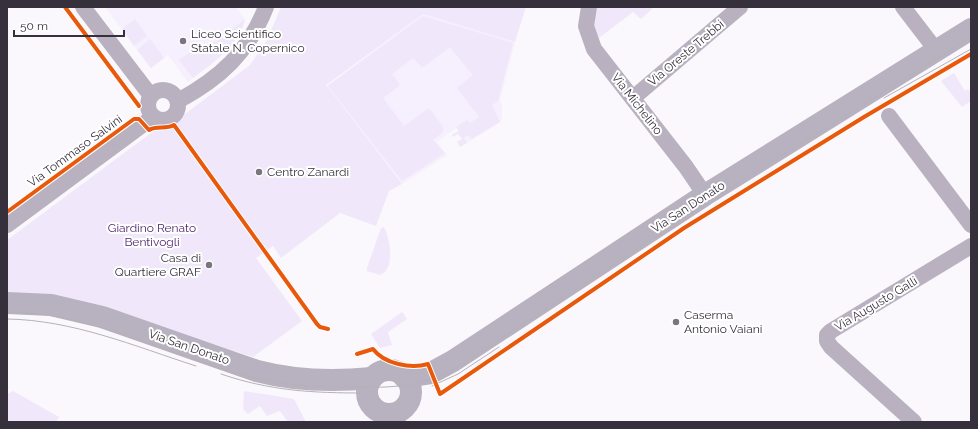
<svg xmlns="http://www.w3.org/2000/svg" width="978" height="429" font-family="Raleway,sans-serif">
<rect width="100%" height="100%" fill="#faf8fc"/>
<!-- built -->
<g fill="#f6effd">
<polygon points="105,7 236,7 245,20 237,37 230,47 212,63 188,82 168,55 151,68"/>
<polygon points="423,14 515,42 500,100 502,105 502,120 467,143 456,128 437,142 447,155 402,184 326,86"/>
</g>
<!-- green -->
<g fill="#f0e7fa">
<polygon points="281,7 526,7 515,42 423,14 326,85 402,184 389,191 376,226 340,213 281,258 273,246 256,258 302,321 253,357 178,333 7,292 7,240 159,127 173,123 250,65 267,40"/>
<polygon points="597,7 654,7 641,19 633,12 599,38 594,25"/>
<polygon points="423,16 513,43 498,101 492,105 500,122 472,139 468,135 464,138 467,143 460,147 457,142 462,139 458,134 453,137 452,135 459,131 456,127 467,120 470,123 479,117 457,88 473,75 450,47 422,68 413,58 392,74 400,85 383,98 404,126 429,108 443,127 443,132 433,140 445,153 402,181 328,86"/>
<polygon points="135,19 147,36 134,46 122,29"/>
<path d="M245,19C239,46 213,63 193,78L179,60L189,53H200Z"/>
<polygon points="150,39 164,58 151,68 137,50"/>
<polygon points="954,73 965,91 968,89 971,94 971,101 962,107 941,81"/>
<path d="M384,227C390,239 396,268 380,275L367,271V268L381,228Z"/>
<polygon points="402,312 407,319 388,332 392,345 380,348 371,334"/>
<polygon points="13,391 59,417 56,422 7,422 7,394"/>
<polygon points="244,391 294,399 306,422 288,422 280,411 267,416 260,406 248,414 243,409"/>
</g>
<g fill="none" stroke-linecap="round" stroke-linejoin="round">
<!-- minor -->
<g stroke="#b9b1c0" stroke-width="16">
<polyline points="83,7 151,96"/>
<polyline points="589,7 586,26 594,49 686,167 705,195"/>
<polyline points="903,7 936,50"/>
<circle cx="163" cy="105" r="15"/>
<polyline points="633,98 740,7"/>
<path d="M178,101C220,78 248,53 266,7"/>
<polyline points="889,116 971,225"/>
<polyline points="7,225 153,117"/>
<polyline points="390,413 398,422"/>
<polyline points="914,422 831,347 827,341 827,335 831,331 971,246"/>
</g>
<!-- secondary -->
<g stroke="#b8b1bf" stroke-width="22">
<path d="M7,303L51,305L102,317L257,371C295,381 332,382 372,378"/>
<circle cx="389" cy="392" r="22"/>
<polyline points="404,377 431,373 453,361 705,195 971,29"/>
</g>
<!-- tram -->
<g stroke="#b5b1b9" stroke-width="1">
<polyline points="884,98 971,49"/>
<path d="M7,312C89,311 172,357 251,377C285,386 318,387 353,387C392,388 420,387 455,369L706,203L971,37"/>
<path d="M7,319C73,320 134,346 196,366"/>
<path d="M221,374C271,391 312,393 365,393"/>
<polyline points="432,386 458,374 499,347"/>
</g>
<defs>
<g id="cycleway">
<polyline points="65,7 139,106"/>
<path d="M7,212L134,119H139L149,130C157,125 165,130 174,125L317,324L320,327L328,329"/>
<path d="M357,354L373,349C384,364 411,369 428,364L440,394L684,228L864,117L971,54"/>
</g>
</defs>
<!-- cycleway casing -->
<use href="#cycleway" stroke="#fff" stroke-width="6"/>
<!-- cycleway -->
<use href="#cycleway" stroke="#e8590c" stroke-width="4"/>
</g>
<!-- markers -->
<g fill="#7a767f" stroke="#fff" stroke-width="1.5">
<circle cx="183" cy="41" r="4"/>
<circle cx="259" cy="172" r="4"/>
<circle cx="209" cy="265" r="4"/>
<circle cx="676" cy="322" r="4"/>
</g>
<g text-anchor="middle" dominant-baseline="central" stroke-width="4" stroke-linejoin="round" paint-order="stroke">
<!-- poi labels -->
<g font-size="12" fill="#35303b" stroke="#fff" text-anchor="start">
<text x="191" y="34">Liceo Scientifico<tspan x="191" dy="14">Statale N. Copernico</tspan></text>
<text x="267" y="172">Centro Zanardi</text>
<text x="201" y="258" text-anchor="end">Casa di<tspan x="201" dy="14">Quartiere GRAF</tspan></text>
<text x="684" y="315">Caserma<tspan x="684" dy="14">Antonio Vaiani</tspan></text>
</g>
<!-- street labels -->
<g font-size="12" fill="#35303b" stroke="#fff">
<text transform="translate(686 53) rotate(-40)">Via Oreste Trebbi</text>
<text transform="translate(637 104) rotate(52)">Via Michelino</text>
<text transform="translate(75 151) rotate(-36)">Via Tommaso Salvini</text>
<text transform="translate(688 207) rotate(-33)">Via San Donato</text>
<text transform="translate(876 304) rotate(-31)">Via Augusto Galli</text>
<text transform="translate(189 347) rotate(19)">Via San Donato</text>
</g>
<!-- park labels -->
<g font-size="12" fill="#4f266e" stroke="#fff">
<text x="152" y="228">Giardino Renato<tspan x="152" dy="14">Bentivogli</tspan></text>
</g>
</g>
<!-- border -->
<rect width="978" height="429" fill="none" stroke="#35303b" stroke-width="16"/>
<!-- scale -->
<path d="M14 30v6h110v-6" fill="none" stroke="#35303b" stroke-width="2"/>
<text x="20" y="30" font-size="12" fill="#35303b" stroke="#ffffff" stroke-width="3" paint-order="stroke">50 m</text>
</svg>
